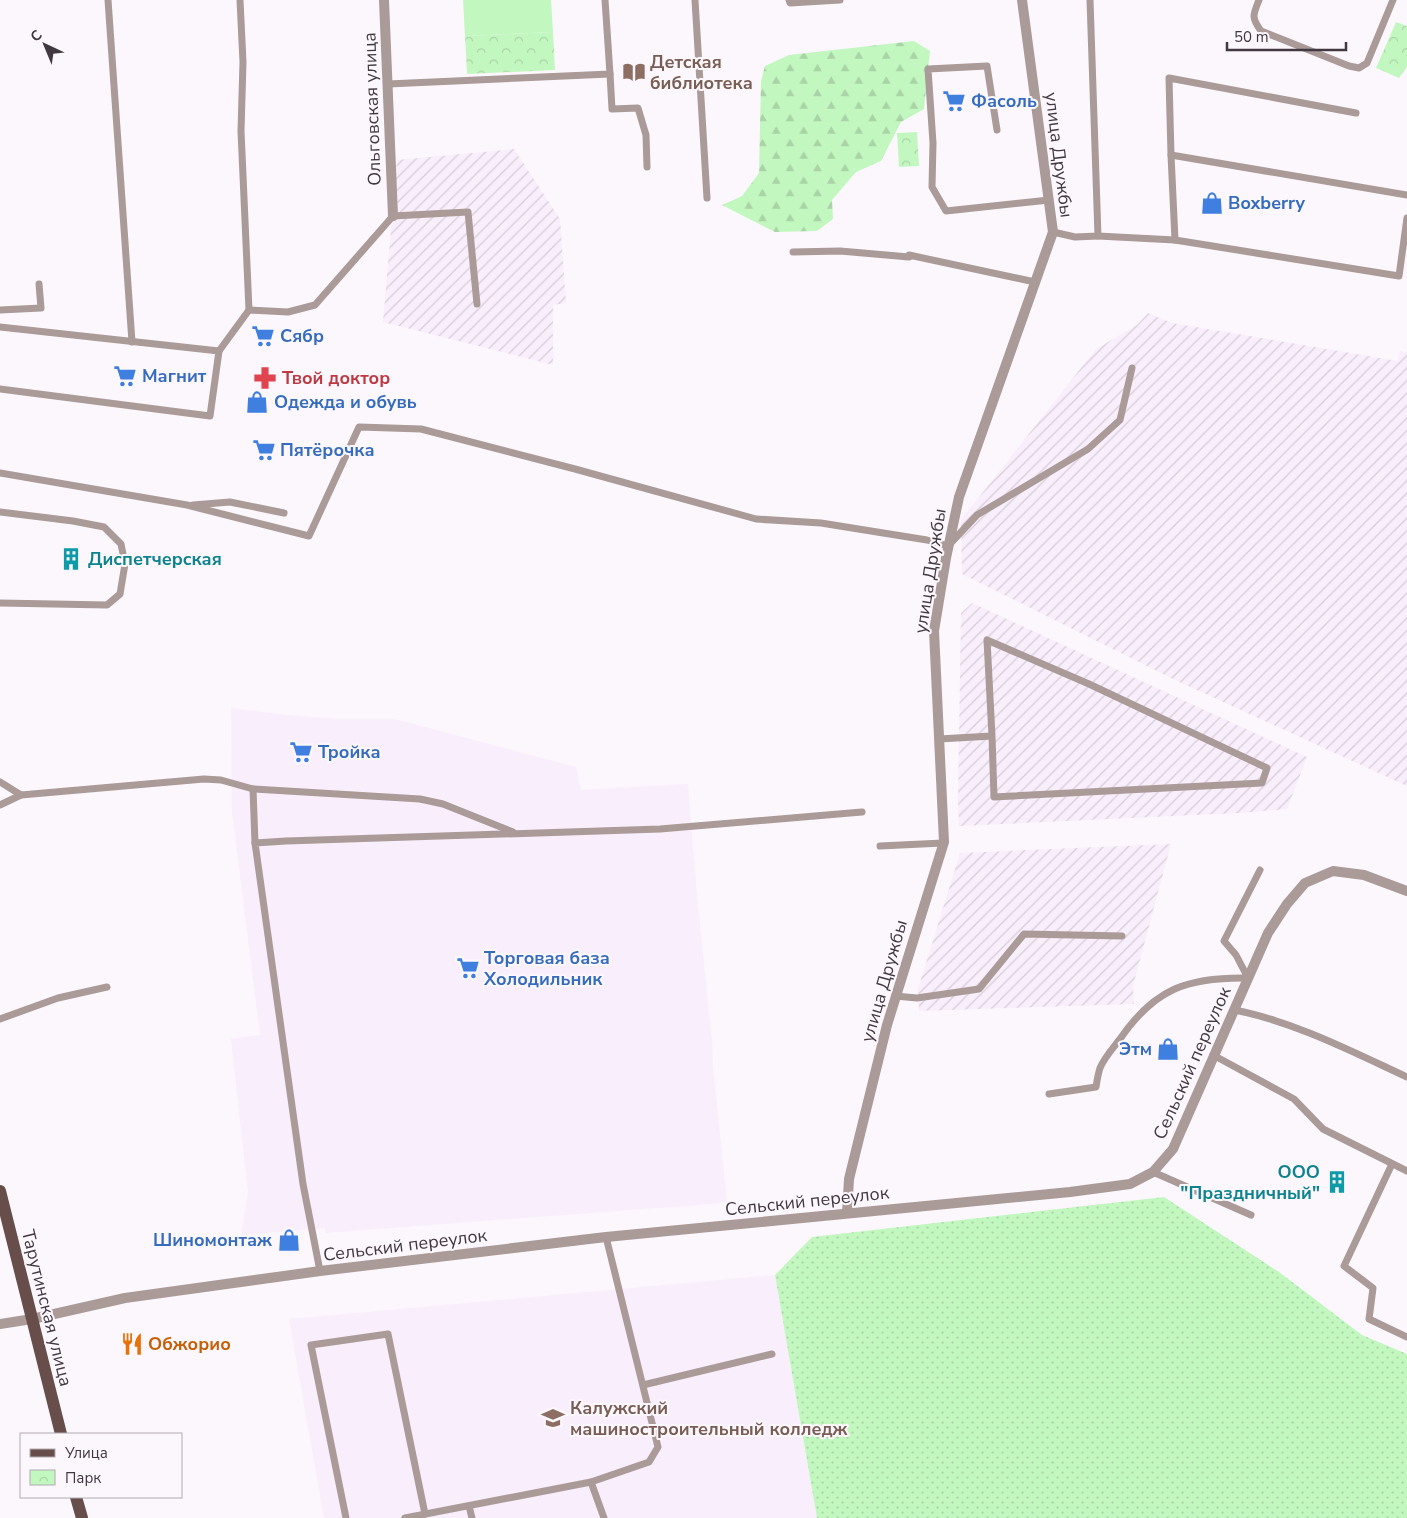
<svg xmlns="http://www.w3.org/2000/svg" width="1407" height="1518" font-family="'Nunito Sans',sans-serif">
<defs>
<pattern id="industrial-furrows" width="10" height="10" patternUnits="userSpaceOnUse" patternTransform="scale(1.25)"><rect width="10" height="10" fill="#f9eefb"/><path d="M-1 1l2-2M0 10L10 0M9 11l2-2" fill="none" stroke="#d7cdd8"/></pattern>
<pattern id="grass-dots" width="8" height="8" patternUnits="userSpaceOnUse" patternTransform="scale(1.25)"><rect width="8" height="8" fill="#c3f7c0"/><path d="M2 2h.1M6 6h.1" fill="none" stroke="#a9d4a6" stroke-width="1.8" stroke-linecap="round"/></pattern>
<pattern id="forest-firs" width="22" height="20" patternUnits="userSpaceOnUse" patternTransform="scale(1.25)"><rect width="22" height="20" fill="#c3f7c0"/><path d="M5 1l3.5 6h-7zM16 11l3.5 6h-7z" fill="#a9d4a6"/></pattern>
<pattern id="park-crowns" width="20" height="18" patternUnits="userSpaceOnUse" patternTransform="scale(1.25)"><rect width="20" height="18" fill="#c3f7c0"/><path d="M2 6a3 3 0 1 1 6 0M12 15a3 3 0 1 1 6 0" fill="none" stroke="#a9d4a6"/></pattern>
</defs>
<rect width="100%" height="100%" fill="#fcf7fc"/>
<!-- built -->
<g fill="#f9eefb">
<polygon points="231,708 285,715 339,719 395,719 576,767 581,790 688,784 697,896 712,1041 713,1067 727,1202 680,1207 657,1208 326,1233 325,1228 241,1235 248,1193 231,1039 260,1035 232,811"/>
<polygon points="775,1275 817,1518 324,1518 289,1319"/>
</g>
<!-- industrial -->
<g fill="url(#industrial-furrows)">
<polygon points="514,149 560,219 566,303 553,305 553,365 383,322 397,160"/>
<polygon points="1148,313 1172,323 1398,361 1400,351 1407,353 1407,786 1173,679 962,574 961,520 1096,349 1137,325"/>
<polygon points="972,603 1307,757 1287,809 1240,813 959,826 958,797 961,613"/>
<polygon points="1171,844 1133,986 1134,1004 919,1011 918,989 960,853"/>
</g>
<!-- grass -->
<polygon fill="url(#grass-dots)" points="1164,1197 1279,1272 1362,1335 1407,1354 1407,1518 817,1518 775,1275 812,1237"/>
<!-- forest -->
<polygon fill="url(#forest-firs)" points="914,41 930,51 924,109 901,122 881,161 856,172 832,200 833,219 817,231 775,232 722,205 742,196 759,173 761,81 765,66 789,55"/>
<!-- park -->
<g fill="url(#park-crowns)">
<polygon points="1396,22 1407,26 1407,67 1399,78 1376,68"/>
<polygon points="553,32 555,70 467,74 465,36"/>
<polygon points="917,132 919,166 899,167 897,133"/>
</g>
<!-- garden -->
<polygon fill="#c3f7c0" points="463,0 551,0 553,32 465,36"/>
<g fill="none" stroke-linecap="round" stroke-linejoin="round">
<!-- service -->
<g stroke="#aa9a98" stroke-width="7">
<polyline points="108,0 132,342"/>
<polyline points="240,0 243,62 241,131 249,310"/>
<polyline points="695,0 707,198"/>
<polyline points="789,0 790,3 840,0"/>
<path d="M1259,0C1253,15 1251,17 1261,31L1349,66L1359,68L1367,63L1393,0"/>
<polyline points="610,74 612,109 638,108 646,135 647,167"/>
<polyline points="388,84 610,74 605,0"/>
<polyline points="997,130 987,66 928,69 933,143 932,187 946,211 1049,200"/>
<polyline points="1171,155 1169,78 1356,113"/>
<polyline points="1053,232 1075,237 1098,236 1090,0"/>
<polyline points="1098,236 1175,240 1399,276 1407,218"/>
<polyline points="1175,240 1171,155 1407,195"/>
<polyline points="793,252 840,251 909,257 909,255 1035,282"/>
<polyline points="0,310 41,308 39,284"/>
<polyline points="0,327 219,351 210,416 0,389"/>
<polyline points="219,351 249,310 288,312 315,305 393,216 468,212 477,304"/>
<polyline points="0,473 187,505 309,536 359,427 421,429 575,469 756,519 821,523 927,540 948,546 977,515 1088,449 1120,420 1132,368"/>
<polyline points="193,505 230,502 284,513"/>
<polyline points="0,512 73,521 104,527 121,544 125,564 120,594 107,605 0,603"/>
<polyline points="939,739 992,736 994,797 1262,783 1267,768 1089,684 987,640 992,736"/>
<polyline points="0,782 21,795 204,779 221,780 253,789 420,799 443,804 513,832"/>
<polyline points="253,789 255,843"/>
<polyline points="0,805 21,795"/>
<polyline points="880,846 943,843"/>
<polyline points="895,996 917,998 979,989 1024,934 1122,936"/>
<path d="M1234,1010C1293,1021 1353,1052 1407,1077"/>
<polyline points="0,1019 58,998 107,987"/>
<polyline points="1213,1055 1294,1099 1323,1129 1407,1171"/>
<path d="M1049,1094L1096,1087C1097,1081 1098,1074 1100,1068C1104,1058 1113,1048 1120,1039C1155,988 1188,977 1248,978L1236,955L1224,941L1260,870"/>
<polyline points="1392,1164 1344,1266 1373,1288 1369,1319 1407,1337"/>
<polyline points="1153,1172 1251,1215"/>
<polyline points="320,1271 303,1184 255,843 286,841 660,829 862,812"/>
<polyline points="643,1385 772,1354"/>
<polyline points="469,1506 472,1518"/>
<polyline points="346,1518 311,1345 388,1334 425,1514"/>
<polyline points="405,1518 591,1482"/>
<polyline points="604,1518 591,1482 649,1462 658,1447 606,1237"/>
</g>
<!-- minor -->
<g stroke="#aa9a98" stroke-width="10">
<polyline points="384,0 393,216"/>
<polyline points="847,1213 849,1179 887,1025 944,842 934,631 946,558 959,497 1053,232 1022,0"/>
<polyline points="0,1324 32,1319"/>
</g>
<!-- tertiary -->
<polyline stroke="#aa9a98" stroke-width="10" points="32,1319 125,1298 320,1271 606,1237 1070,1192 1130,1184 1153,1172 1173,1149 1268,933 1287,904 1305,883 1333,871 1364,875 1407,891"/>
<!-- primary -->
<g stroke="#684e4a" stroke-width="12">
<polyline points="0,1191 61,1434"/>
<polyline points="76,1497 82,1518"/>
</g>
</g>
<!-- icons -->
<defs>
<symbol id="library-bare" viewBox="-9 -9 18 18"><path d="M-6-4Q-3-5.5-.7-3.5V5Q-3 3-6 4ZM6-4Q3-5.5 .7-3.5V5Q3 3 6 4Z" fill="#8d6e63" stroke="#fcf7fc" stroke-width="2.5" paint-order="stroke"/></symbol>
<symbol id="supermarket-bare" viewBox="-9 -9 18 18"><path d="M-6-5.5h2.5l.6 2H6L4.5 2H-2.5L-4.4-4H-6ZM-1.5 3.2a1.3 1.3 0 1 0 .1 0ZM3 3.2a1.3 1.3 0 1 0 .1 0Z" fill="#3f7fe0" stroke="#fcf7fc" stroke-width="2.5" paint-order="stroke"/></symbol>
<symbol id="shop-bare" viewBox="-9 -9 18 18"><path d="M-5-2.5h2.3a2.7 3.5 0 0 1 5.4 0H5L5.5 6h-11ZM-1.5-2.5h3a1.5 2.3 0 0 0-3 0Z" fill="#3f7fe0" stroke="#fcf7fc" stroke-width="2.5" paint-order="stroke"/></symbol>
<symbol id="pharmacy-bare" viewBox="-9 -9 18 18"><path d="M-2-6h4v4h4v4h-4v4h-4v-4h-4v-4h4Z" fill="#e0444e" stroke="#fcf7fc" stroke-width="2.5" paint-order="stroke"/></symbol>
<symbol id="building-bare" viewBox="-9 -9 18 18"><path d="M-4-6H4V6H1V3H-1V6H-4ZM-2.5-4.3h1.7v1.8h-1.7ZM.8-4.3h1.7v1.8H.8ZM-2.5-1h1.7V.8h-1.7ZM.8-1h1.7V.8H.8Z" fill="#0f9aa8" stroke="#fcf7fc" stroke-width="2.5" paint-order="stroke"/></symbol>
<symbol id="restaurant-bare" viewBox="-9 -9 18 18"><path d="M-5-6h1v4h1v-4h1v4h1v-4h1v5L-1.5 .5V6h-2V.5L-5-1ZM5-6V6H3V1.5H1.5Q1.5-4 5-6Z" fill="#e8710a" stroke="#fcf7fc" stroke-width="2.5" paint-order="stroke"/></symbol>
<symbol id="university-bare" viewBox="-9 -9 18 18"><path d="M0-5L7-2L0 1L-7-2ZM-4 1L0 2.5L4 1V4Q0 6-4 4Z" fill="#8d6e63" stroke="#fcf7fc" stroke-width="2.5" paint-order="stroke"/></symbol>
</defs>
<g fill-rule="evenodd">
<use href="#library-bare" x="618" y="56" width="32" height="32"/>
<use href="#supermarket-bare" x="938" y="85" width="32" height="32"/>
<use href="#shop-bare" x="1196" y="187" width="32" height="32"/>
<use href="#supermarket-bare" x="247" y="320" width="32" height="32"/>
<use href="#supermarket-bare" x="109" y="360" width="32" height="32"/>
<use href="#pharmacy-bare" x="249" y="362" width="32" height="32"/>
<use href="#shop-bare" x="241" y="386" width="32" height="32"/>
<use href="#supermarket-bare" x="248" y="434" width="32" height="32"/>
<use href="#building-bare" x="55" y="543" width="32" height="32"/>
<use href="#supermarket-bare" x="285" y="736" width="32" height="32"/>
<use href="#supermarket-bare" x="452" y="952" width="32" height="32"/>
<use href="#shop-bare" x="1152" y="1033" width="32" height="32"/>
<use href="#building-bare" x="1321" y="1166" width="32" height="32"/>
<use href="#shop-bare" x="273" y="1224" width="32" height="32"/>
<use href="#restaurant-bare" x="116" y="1328" width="32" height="32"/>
<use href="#university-bare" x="537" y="1402" width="32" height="32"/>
</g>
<g text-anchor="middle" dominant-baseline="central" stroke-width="4" stroke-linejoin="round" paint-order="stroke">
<!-- education labels -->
<g font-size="18" font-weight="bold" fill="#785e54" stroke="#fcf7fc" text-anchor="start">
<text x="650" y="62">Детская<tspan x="650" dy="21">библиотека</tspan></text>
<text x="570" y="1408">Калужский<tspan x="570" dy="21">машиностроительный колледж</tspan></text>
</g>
<!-- shop labels -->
<g font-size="18" font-weight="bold" fill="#366cbe" stroke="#fcf7fc" text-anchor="start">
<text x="971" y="101">Фасоль</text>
<text x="1228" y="203">Boxberry</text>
<text x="280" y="336">Сябр</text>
<text x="142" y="376">Магнит</text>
<text x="274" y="402">Одежда и обувь</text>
<text x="280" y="450">Пятёрочка</text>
<text x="318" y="752">Тройка</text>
<text x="484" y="958">Торговая база<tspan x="484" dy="21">Холодильник</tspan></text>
<text x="1152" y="1049" text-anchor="end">Этм</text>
<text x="272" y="1240" text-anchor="end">Шиномонтаж</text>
</g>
<!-- street labels -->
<g font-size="18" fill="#413842" stroke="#fcf7fc">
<text transform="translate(372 109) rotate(-92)">Ольговская улица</text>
<text transform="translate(1059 155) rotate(83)">улица Дружбы</text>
<text transform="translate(930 571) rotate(-81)">улица Дружбы</text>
<text transform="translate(884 981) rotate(-74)">улица Дружбы</text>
<text transform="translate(1192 1063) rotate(-66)">Сельский переулок</text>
<text transform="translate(807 1201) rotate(-6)">Сельский переулок</text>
<text transform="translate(405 1245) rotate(-7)">Сельский переулок</text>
<text transform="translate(47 1308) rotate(76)">Тарутинская улица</text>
</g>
<!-- health labels -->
<g font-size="18" font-weight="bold" fill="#be3a42" stroke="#fcf7fc" text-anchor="start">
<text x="282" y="378">Твой доктор</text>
</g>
<!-- culture labels -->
<g font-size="18" font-weight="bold" fill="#0d838f" stroke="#fcf7fc" text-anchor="start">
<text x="88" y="559">Диспетчерская</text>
<text x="1320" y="1172" text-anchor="end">ООО<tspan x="1320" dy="21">"Праздничный"</tspan></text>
</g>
<!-- food labels -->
<g font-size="18" font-weight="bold" fill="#c56008" stroke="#fcf7fc" text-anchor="start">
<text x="148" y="1344">Обжорио</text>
</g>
</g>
<!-- legend -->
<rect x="20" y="1433" width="162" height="65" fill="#fcf7fc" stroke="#b1abb2"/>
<rect x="30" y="1449" width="25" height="8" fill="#684e4a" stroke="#b1abb2"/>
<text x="65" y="1458" font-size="15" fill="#413842">Улица</text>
<rect x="30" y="1470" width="25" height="15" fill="url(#park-crowns)" stroke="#b1abb2"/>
<text x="65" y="1483" font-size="15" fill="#413842">Парк</text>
<!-- north arrow -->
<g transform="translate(45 45) rotate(316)" stroke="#fcf7fc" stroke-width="4" paint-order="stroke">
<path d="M0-4L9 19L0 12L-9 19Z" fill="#413842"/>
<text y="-8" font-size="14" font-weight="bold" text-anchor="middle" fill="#413842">С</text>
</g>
<!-- scale -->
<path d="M1227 42v8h119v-8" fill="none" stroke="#413842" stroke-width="2.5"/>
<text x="1234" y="42" font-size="15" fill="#413842" stroke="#fcf7fc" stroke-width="4" paint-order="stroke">50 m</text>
</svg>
